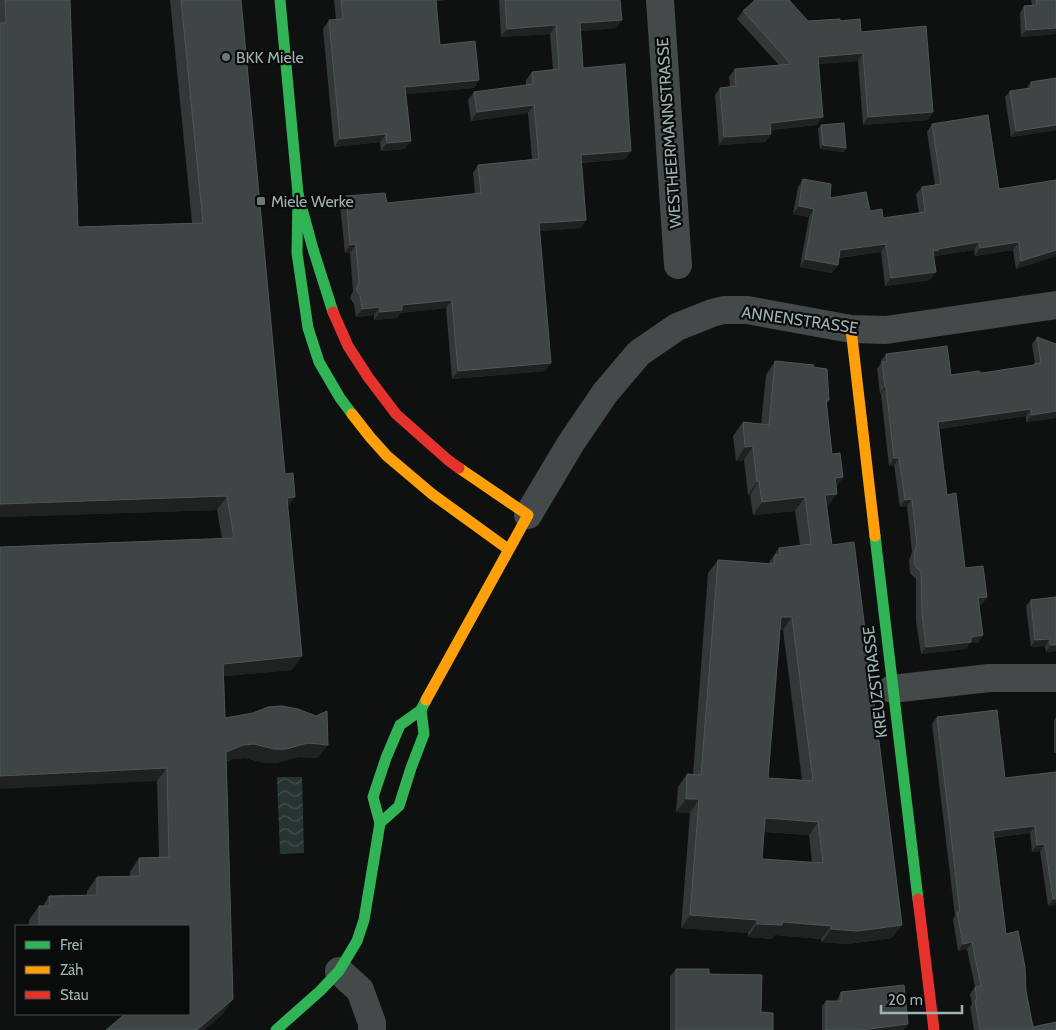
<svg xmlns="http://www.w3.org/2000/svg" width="1056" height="1030" font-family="Cabin,sans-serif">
<defs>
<pattern id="water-waves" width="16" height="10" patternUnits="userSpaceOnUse" patternTransform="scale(1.25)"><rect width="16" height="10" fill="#263532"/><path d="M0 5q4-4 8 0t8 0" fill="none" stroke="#42504d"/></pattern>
</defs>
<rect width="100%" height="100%" fill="#0f1010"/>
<!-- water -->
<polygon fill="url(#water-waves)" points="277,777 302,777 304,853 280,854"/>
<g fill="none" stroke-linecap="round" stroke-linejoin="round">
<!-- street -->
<g stroke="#444949" stroke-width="28">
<polyline points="660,0 678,265"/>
<polyline points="528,515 571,443 605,393 639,353 677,327 712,313 724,310 747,310 851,329 886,330 1056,305"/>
<polyline points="892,689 989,678 1056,678"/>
<polyline points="339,971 360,990 372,1023 372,1030"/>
</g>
<!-- fast -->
<g stroke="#30b455" stroke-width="11">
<polyline points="280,0 298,194 297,253 308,328 319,362 340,398 352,414"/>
<polyline points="298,194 313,249 333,312"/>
<polyline points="875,536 918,899"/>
<polyline points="380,823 399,806 411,768 424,734 421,710"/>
<polyline points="276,1030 320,991 339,971 357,941 364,920 380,823 373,797 386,758 400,725 421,710 426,700"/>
</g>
<!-- slow -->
<g stroke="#ff9f0a" stroke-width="11">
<polyline points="851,329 875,536"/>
<polyline points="352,414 370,437 387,456 432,494 508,549"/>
<polyline points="426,700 528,515 459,468"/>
</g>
<!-- jam -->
<g stroke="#e5322d" stroke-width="11">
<polyline points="333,312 348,346 368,377 396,414 448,460 459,468"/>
<polyline points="918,899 934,1030"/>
</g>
</g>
<!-- wall -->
<g fill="#333737" fill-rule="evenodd">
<polygon points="0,0 70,0 78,227 192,223 170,0 241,0 288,507 292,670 224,676 225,718 318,758 298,757 276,763 265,763 245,758 233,759 226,762 224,1013 204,1030 106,1030 189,1014 189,926 29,926 29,920 39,906 43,906 49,896 87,895 87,891 97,877 130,876 130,872 139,858 159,857 157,781 222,539 217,510 0,517"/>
<polygon points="334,0 446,0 436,1 440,45 479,80 474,88 406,94 405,149 381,151 380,142 334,147 323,29 329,20 336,20"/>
<polygon points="499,0 620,0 616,28 580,31 583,68 631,151 625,159 581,163 586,220 580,228 539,231 545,371 452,379 446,308 400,313 397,318 374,320 374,315 356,317 354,304 350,298 353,291 350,253 345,253 340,205 346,196 387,203 475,194 473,173 478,165 532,159 528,113 471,121 468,100 474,92 526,85 526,80 532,72 553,70 550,34 501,37"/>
<polygon points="1031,0 1056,0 1056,34 1021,37 1020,13 1024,6 1032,5"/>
<polygon points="743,11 808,21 840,21 861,32 928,120 863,125 858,61 819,64 817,125 770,130 771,134 765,142 719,145 715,95 720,88 730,87 729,77 735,69 779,65 737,19"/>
<polygon points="1056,78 1056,130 1011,137 1005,97 1010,91 1026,89 1031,82"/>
<polygon points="932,124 999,189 1056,180 1056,256 1016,269 1013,250 975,256 974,250 934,256 930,280 885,286 881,252 839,258 838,265 832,273 800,267 809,217 793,214 798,187 803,179 830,198 870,211 883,218 919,213 916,194 922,187 935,185 927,132"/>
<polygon points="821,125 846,148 844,152 820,149 818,129"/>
<polygon points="1037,337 1056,418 1026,422 1026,416 939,429 947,495 965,568 987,597 982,604 979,605 983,635 978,643 970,643 966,649 921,654 916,621 916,579 910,573 909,561 912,552 907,506 900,507 894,465 889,466 881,394 880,394 877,369 881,363 881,361 886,354 951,375 982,373 1033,365 1035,364 1032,344"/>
<path d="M775,361L813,367L829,400L827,404L832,454L843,477L836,487L827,507L832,545L892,938L848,944L822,942L821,939L775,935L772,939L748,937V933L681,928L690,813L676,812L678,787L687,774H693L708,573L718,560L769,564L770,561L779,548L800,545L795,511L753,515L750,495H748L744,460L736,461L733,436L743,422L761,424L766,375ZM780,630H783L802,780L768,778ZM764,832L809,835L812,863L762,859Z"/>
<polygon points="1056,597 1056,651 1046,652 1045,646 1031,647 1026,606 1031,600"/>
<polygon points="937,717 1005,778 1056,772 1056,905 1048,906 1040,851 1032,852 1030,833 993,838 1006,934 1026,991 1033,1027 1056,1030 974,1030 970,1007 972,1004 970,994 975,987 967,949 958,951 953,919 955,916 932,724"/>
<polygon points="1056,717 1056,753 1054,753 1054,720"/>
<polygon points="676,969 709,974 761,1012 773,1030 670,1030 670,977"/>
<polygon points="841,992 904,1030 822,1030 822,1006 826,1001 837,1001 838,998"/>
</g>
<!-- shaded-wall -->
<g fill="#202222">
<polygon points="622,20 616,28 574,32 580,23"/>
<polygon points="556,25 550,34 501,37 507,29"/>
<polygon points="1056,28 1056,34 1021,37 1026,30"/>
<polygon points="863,53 858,61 813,64 818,57"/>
<polygon points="479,80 474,88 399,95 405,87"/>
<polygon points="534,105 528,113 471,121 477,112"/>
<polygon points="933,112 928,120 863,125 868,117"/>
<polygon points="823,117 817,125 764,130 770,123"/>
<polygon points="1056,125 1056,130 1011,137 1016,131"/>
<polygon points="386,134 380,142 334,147 340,139"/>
<polygon points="771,134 765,142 719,145 724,137"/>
<polygon points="411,141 405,149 381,151 387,143"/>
<polygon points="823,145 846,148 844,152 820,149"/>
<polygon points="631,151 625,159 575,163 581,155"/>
<polygon points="799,206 814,209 809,217 793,214"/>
<polygon points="586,220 580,228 533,232 539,223"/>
<polygon points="979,242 974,250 934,256 933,258 933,251 938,249"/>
<polygon points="1019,242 1013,250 975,256 980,248"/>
<polygon points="356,244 350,253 345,253 350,245"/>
<polygon points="886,244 881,252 835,258 840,250"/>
<polygon points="1056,250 1056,256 1016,269 1021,261"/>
<polygon points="805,259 838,265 832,273 800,267"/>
<polygon points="936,272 930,280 885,286 891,278"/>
<polygon points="452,300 446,308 400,313 397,318 374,320 380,312 402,305"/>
<polygon points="380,307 374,315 356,317 362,309"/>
<polygon points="551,363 545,371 452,379 458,371"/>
<polygon points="885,387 886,387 881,394 880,394"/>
<polygon points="1031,409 1026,416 933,430 938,422"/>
<polygon points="1056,411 1056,418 1026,422 1032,415"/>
<polygon points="753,446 744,460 736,461 745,447"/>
<polygon points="894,458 899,458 894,465 889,466"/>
<polygon points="843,477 834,490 835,478"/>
<polygon points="759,481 750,495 748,495 757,482"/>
<polygon points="837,494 827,507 825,495"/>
<polygon points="227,496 217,510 0,517 0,504"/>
<polygon points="295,497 285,511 287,498"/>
<polygon points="805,497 795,511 753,515 762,502"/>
<polygon points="912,499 907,506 900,507 905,500"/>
<polygon points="987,597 982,604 973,605 978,598"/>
<polygon points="781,617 792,617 783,630 771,631"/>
<polygon points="983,635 978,643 970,643 966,649 921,654 926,647 971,637"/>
<polygon points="1050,639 1045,646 1031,647 1035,640"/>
<polygon points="1050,645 1056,645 1056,651 1046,652"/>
<polygon points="302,656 292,670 214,677 223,664"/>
<polygon points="308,743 328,745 318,758 298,757 276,763 265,763 245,758 233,759 216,765 226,752 243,745"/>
<polygon points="167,768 157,781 0,789 0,776"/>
<polygon points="686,799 699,799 690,813 676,812"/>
<polygon points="765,818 818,822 809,835 756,831"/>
<polygon points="1035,826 1030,833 988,838 993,831"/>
<polygon points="1045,844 1040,851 1032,852 1037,845"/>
<polygon points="1053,899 1056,899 1056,905 1048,906"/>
<polygon points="690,915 757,920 748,933 681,928"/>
<polygon points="782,922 831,926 821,939 775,935 772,939 748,937 757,924"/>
<polygon points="902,925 892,938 848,944 822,942 831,929"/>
<polygon points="972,942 967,949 958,951 963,944"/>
<polygon points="233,999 224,1013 204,1030 197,1030"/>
<polygon points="908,1024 904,1030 861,1030"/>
</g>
<!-- building -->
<g fill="#3f4444" stroke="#4e5656" fill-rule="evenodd">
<polygon points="5,0 70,0 78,227 203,223 181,0 241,0 285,474 293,473 295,497 287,498 302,656 223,664 225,718 253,713 268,707 282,706 298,709 316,716 327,711 328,745 308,743 286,749 274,749 254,744 243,745 226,752 233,999 197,1030 106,1030 125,1014 189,1014 189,926 39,926 39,906 50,906 49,896 97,895 97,877 140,876 139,858 169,857 167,768 0,776 0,547 234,538 227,496 0,504 0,23 6,23"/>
<polygon points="341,0 436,0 440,45 475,41 479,80 405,87 411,141 387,143 386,134 340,139 329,20 343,19"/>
<polygon points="505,0 620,0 622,20 580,23 583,68 625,64 631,151 581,155 586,220 539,223 551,363 458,371 452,300 402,305 402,310 380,312 380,307 362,309 360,295 356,290 359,283 356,244 350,245 346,196 385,193 387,203 481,193 478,165 539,159 534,105 477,112 474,92 533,84 532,72 559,69 556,25 507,29"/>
<polygon points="755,0 789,0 808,21 840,19 840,21 860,19 861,32 926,26 933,112 868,117 863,53 818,57 823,117 770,123 771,134 724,137 720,88 736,86 735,69 791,64 743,11"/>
<polygon points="1036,0 1056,0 1056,28 1026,30 1024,6 1037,5"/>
<polygon points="1056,78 1056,125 1016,131 1010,91 1031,88 1031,82"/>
<polygon points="988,115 999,189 1056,180 1056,250 1021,261 1019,242 980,248 979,242 938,249 939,250 933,251 936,272 891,278 886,244 840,250 838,265 805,259 814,209 799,206 803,179 831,184 830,198 866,192 870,211 882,209 883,218 925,212 922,187 941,184 932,124"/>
<polygon points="844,123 846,148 823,145 821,125"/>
<polygon points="1037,337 1056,344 1056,411 1032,415 1031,409 938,422 947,495 956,493 965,568 983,566 987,597 978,598 983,635 971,637 971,642 926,647 922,613 921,572 915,566 914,553 917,545 912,499 905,500 899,458 894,458 886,387 885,387 882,362 887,362 886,354 947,346 951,375 978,371 982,373 1034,365 1034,364 1041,363"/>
<path d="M775,361L814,365L813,367L827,369L829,400H826L832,454L840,453L843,477L835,478L837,494L825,495L832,545L854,542L902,925L858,931L831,929V926L782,922V925L757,924V920L690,915L699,799H686L687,774L701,775L718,560L774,564L775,555H780L779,548L811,544L805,497L762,502L759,481L757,482L753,446L745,447L743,422L769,425ZM781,617H792L813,781L768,778ZM765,818L818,822L823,863L762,859Z"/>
<polygon points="1056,597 1056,645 1050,645 1050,639 1035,640 1031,600"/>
<polygon points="997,710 1005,778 1056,772 1056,899 1053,899 1045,844 1037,845 1035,826 993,831 1006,934 1018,931 1025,967 1026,991 1033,1027 1056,1022 1056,1030 980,1030 975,1000 977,1000 975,987 981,986 972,942 963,944 957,912 960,912 937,717"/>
<polygon points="676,969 709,969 709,974 762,975 761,1012 773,1013 773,1030 676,1030"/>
<polygon points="904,985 908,1024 861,1030 826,1030 826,1001 841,1001 841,992"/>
</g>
<!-- markers -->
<g fill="#6d7979" stroke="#0a0b0b" stroke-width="2">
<circle cx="226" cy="57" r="5"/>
<rect x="256" y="196" width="10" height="10" rx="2.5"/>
</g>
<g text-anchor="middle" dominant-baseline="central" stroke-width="4.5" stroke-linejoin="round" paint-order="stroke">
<!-- poi labels -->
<g font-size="16" fill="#9fb2b2" stroke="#0a0b0b" text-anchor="start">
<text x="236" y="57">BKK Miele</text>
<text x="271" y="201">Miele Werke</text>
</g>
<!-- street labels -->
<g font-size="16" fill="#9fb2b2" stroke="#0a0b0b">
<text transform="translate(669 133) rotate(-94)">WESTHEERMANNSTRASSE</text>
<text transform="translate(800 320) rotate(8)">ANNENSTRASSE</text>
<text transform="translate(875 682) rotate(-97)">KREUZSTRASSE</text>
</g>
</g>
<!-- legend -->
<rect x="15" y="925" width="175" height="90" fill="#0a0b0b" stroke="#464e4e"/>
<rect x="25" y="941" width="25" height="8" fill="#30b455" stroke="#464e4e"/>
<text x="60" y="950" font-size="15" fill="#9fb2b2">Frei</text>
<rect x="25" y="966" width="25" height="8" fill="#ff9f0a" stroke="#464e4e"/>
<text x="60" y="975" font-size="15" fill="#9fb2b2">Zäh</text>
<rect x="25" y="991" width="25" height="8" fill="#e5322d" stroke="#464e4e"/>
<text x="60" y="1000" font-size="15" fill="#9fb2b2">Stau</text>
<!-- scale -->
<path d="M881 1005v8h81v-8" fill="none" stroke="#9fb2b2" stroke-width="2.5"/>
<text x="888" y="1005" font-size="15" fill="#9fb2b2" stroke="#0a0b0b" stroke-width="4" paint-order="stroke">20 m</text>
</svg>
